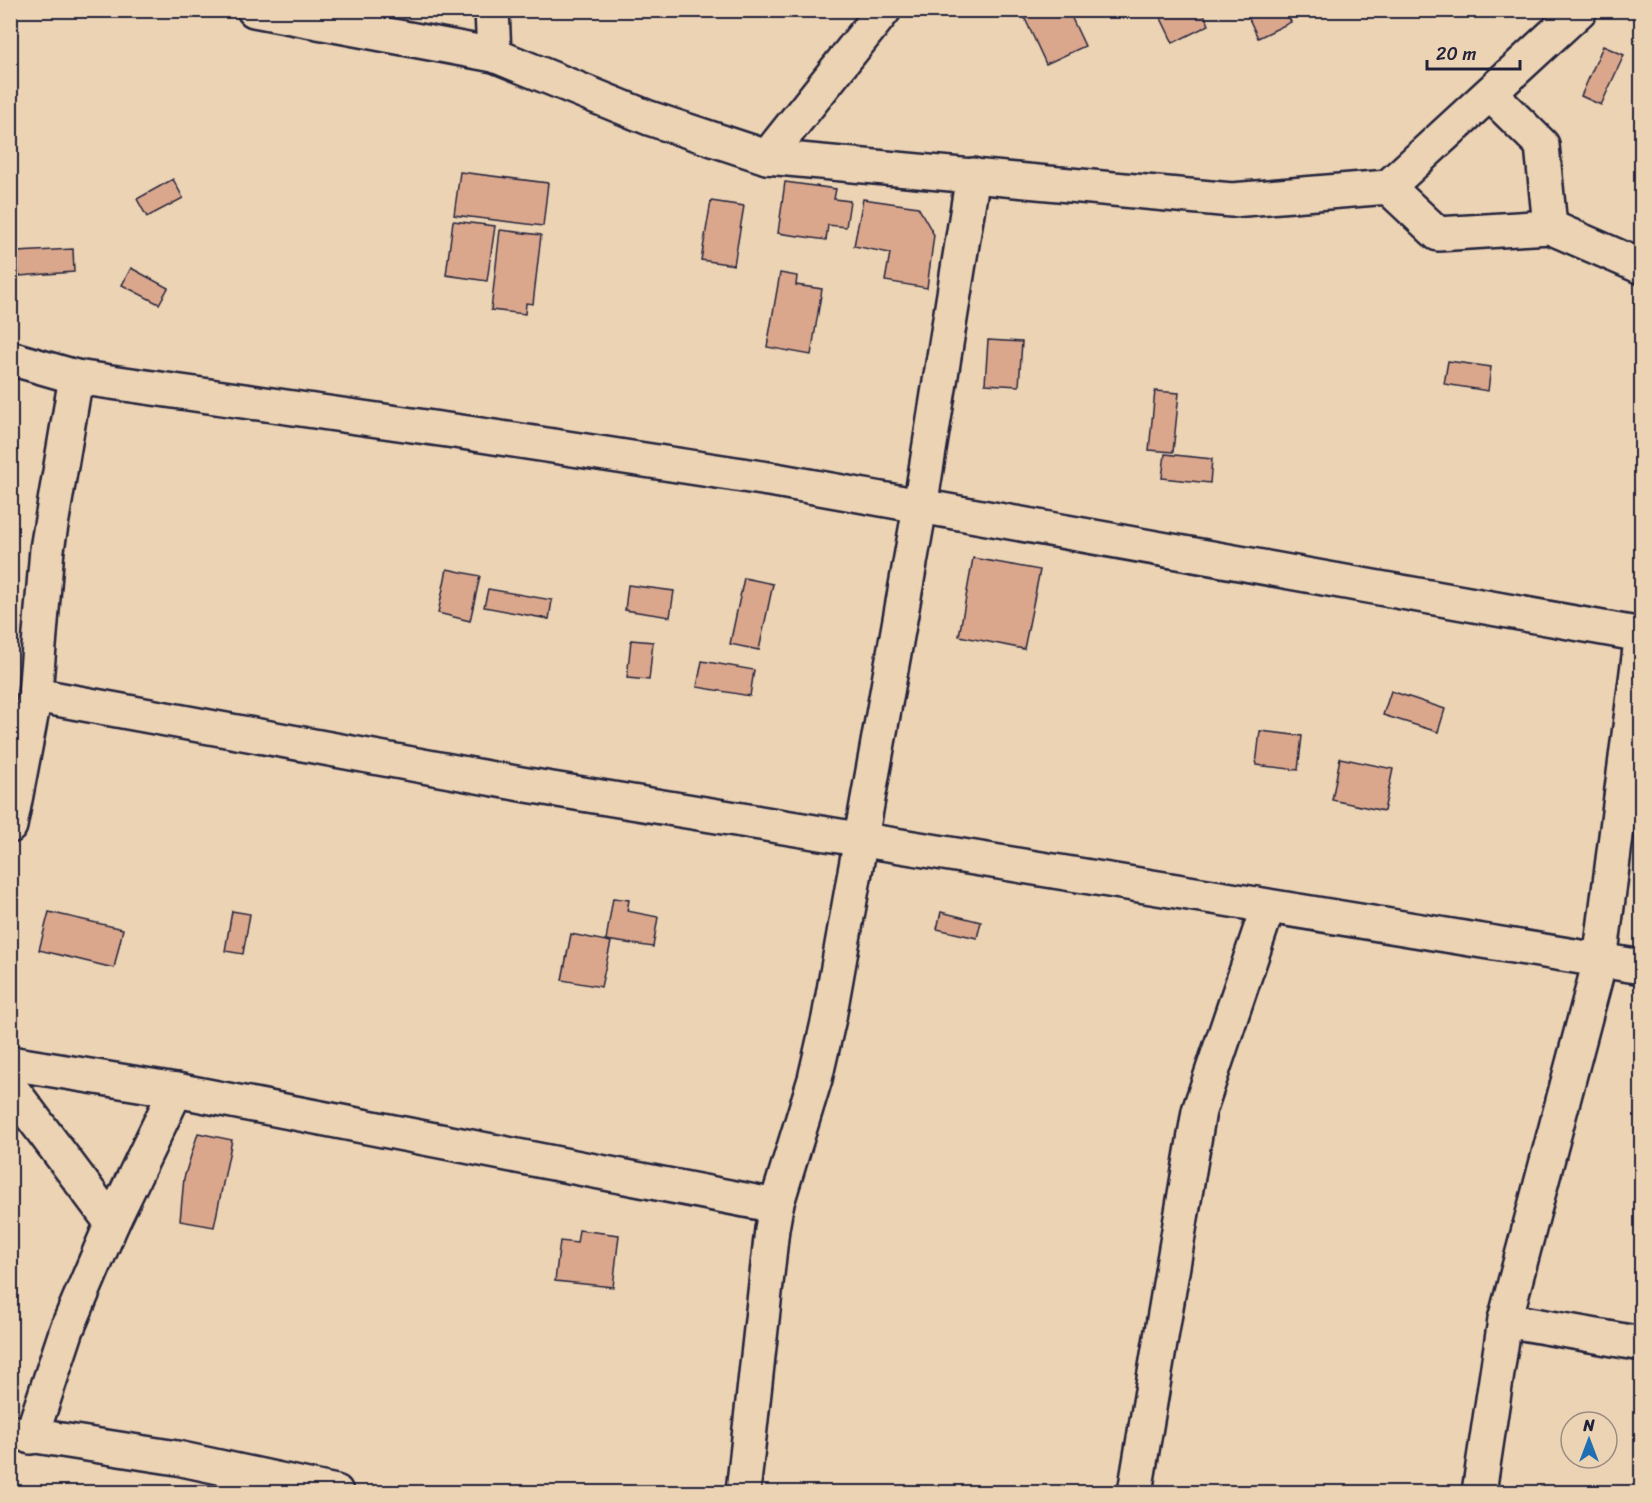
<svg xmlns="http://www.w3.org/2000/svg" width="1652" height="1503" font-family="Sriracha,sans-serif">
<rect width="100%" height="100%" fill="#ecd3b4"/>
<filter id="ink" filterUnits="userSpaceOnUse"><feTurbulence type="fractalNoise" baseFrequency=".0167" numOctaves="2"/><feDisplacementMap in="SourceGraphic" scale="12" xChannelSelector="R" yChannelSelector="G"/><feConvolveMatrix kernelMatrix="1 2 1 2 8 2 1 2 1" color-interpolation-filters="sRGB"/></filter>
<g filter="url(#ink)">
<!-- building -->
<g fill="#daa78d" stroke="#22223b" stroke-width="1.5">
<polygon points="1021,10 1068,10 1085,46 1046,64"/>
<polygon points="1157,10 1202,10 1209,25 1173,43"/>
<polygon points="1245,10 1285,10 1291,22 1258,38"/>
<polygon points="1603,46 1624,55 1601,105 1581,96"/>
<polygon points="460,172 548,183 543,226 454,215"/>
<polygon points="173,179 183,198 147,217 137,199"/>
<polygon points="785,182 836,189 834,199 850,201 846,227 828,225 826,240 778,233"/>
<polygon points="863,199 918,207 934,235 927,288 885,281 890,253 854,246"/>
<polygon points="711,201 744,206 734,265 701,260"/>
<polygon points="453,221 495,226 487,281 446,275"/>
<polygon points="500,230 541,235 533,304 526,303 525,314 491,310"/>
<polygon points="73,249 74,272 19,276 17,252"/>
<polygon points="131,268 168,288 159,304 122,285"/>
<polygon points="780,273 797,276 796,285 822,289 811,355 767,347"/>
<polygon points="988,340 1022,342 1019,386 985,384"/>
<polygon points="1448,361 1491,367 1488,391 1444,384"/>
<polygon points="1155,391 1179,393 1173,452 1149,450"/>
<polygon points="1165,454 1212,459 1210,483 1162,478"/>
<polygon points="973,558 1040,570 1024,649 959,636"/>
<polygon points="447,569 480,576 470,621 438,613"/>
<polygon points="744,578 773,584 759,650 730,644"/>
<polygon points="628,585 674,591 670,617 625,610"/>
<polygon points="488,589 552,600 549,619 484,607"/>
<polygon points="631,640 653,642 649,680 627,678"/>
<polygon points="702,661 754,670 750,696 697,687"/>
<polygon points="1391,691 1445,709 1438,732 1383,715"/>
<polygon points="1260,731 1302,736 1298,770 1256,765"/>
<polygon points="1340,758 1393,769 1384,811 1332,800"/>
<polygon points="613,898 629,900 627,911 658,917 653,947 606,940"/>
<polygon points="232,911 250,914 243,954 225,951"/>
<polygon points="49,912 123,929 114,968 39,950"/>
<polygon points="941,912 981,922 977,938 937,929"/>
<polygon points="571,934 611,942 601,987 562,980"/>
<polygon points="198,1133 232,1140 214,1227 180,1221 184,1178"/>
<polygon points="579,1230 619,1235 613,1287 555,1281 560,1241 577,1243"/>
</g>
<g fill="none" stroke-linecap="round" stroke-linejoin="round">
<defs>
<g id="street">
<polyline points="254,10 494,55 649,118 767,157 1232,200 1388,187 1438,234 1550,227 1642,267"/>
<polyline points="492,10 494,55"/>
<polyline points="1490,94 1542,145 1550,227"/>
<polyline points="767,157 884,10"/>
<polyline points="1388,187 1580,10"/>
<polyline points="10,358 76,377 468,433 775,480 1642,635"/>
<polyline points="35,695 521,784 1642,967"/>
<polyline points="10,826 35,695 47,549 76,377"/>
<polyline points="10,1063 176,1090"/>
<polyline points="10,1087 112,1223 67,1329 31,1437"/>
<polyline points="112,1223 176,1090 776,1206"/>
<polyline points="1505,1320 1642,1344"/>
<polyline points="10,1432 177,1458 336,1492"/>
<polyline points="743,1492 772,1229 776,1206 815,1079 829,1018 920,507 973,175"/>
<polyline points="1135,1492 1199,1111 1268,907"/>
<polyline points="1479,1492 1505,1320 1600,961 1642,633"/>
</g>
</defs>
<!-- street casing -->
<use href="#street" stroke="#22223b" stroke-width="38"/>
<!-- street -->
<use href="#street" stroke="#ecd3b4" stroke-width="33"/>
</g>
</g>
<!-- margin -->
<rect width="1652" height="1503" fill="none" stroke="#ecd3b4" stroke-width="36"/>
<rect x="18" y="18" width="1616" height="1467" fill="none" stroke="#22223b" stroke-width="2" filter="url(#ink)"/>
<!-- north arrow -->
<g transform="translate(1589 1440)"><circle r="28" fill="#ecd3b4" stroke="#9b8c84" stroke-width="1.5"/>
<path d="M0-4.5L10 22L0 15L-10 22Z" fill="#1f6fb2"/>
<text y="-9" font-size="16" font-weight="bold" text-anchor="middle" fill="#22223b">N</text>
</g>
<!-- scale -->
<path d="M1427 60v9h93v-9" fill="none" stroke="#22223b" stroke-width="3"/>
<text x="1436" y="60" font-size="18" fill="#22223b" stroke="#ecd3b4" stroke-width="4.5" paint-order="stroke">20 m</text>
</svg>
